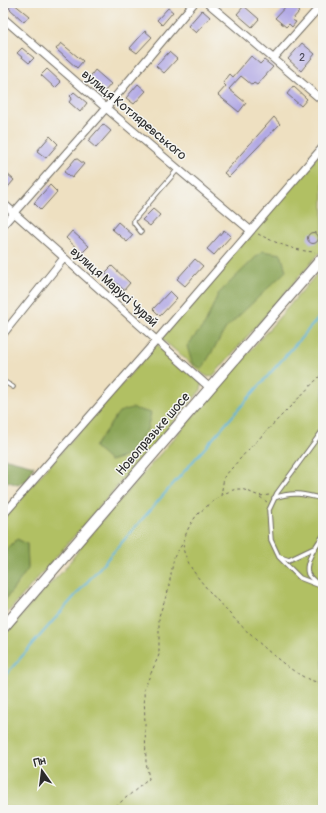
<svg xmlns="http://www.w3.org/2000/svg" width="326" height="813" font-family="Pangolin,sans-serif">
<rect width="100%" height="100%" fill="#f6f6f2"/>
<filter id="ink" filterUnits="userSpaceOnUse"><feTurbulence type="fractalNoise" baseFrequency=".025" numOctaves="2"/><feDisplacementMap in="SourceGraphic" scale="8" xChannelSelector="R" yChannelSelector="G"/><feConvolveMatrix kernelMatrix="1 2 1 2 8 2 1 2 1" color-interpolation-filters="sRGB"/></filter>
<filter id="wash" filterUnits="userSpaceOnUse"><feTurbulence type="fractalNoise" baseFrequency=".012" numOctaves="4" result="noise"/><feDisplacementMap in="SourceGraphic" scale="16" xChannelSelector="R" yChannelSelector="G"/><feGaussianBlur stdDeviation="0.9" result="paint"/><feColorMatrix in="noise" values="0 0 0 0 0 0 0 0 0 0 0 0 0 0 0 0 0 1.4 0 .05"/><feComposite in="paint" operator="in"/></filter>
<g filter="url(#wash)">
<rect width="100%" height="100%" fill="#eee0c1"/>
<!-- green -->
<g fill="#b1c063" stroke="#6e7647" fill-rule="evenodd">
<polygon points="323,150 323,249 213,376 208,377 203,374 163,340 162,335"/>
<polygon points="323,267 323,810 3,810 3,637 42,592 64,570 88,537"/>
<path d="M157,344L202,383L201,390L3,618V603L28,568L27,544L17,539L3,553V518ZM147,430L127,456L110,461Z"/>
</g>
<!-- forest -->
<g fill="#8ca659" stroke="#5c6842">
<polygon points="262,251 281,254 286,271 226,328 202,369 192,363 187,346 205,324 218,294"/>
<polygon points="132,408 151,413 147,430 127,456 110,461 94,447 119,412"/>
<polygon points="3,458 34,466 28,480 18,485 3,480"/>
<polygon points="17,539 27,544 28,569 3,603 3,553"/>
</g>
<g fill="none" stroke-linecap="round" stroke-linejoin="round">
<!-- stream -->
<polyline stroke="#5db4da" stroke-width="2" points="3,678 323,313"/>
</g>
<g id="blocks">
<!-- building -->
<g fill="#b3aae5">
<polygon points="13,3 29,16 24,22 9,8"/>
<polygon points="289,3 299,12 292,20 296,22 292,27 289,24 286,27 275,18"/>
<polygon points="244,6 259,19 252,27 237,14"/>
<polygon points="168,8 173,12 162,25 157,20"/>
<polygon points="202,10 210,17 196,33 188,26"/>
<polygon points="145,31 152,37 137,53 130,48"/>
<polygon points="61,43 83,61 77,68 56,49"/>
<polygon points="302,43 315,54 301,71 288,59"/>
<polygon points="22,48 34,58 29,63 17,53"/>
<polygon points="169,52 177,59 164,73 156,66"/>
<polygon points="251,56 260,64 264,60 273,67 257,85 254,83 252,85 241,76 229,89 246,103 239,112 218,95 226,86 223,83 230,74 233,77"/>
<polygon points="47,69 61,82 55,88 41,75"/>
<polygon points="95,70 111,84 105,91 89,78"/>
<polygon points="138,84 146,91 134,104 126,98"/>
<polygon points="293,86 307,99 301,106 287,94"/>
<polygon points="74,92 87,103 80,112 69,102 72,98 70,96"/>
<polygon points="274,117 280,124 229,177 224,173"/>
<polygon points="103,124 111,131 96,148 88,141"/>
<polygon points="50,136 58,144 46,158 37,151"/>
<polygon points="76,158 84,164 72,178 64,172"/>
<polygon points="6,173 14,180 3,193 3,177"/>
<polygon points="50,185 57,192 41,210 34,203"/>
<polygon points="153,209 160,215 150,226 142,220"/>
<polygon points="118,222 133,235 127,242 112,229"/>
<polygon points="224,230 231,236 214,255 207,249"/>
<polygon points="72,231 89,246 82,253 66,238"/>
<circle cx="313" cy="238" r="5.5"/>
<polygon points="195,259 203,266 185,286 177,279"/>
<polygon points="112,266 130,283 124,290 105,273"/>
<polygon points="170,291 177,298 160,316 153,309"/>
</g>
</g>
</g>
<g filter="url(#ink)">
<use href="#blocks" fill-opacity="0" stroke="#6f6a60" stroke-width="1"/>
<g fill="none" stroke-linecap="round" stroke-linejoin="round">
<defs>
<g id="service">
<polyline points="141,232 134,223 134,220 178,169"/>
<polyline points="3,381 13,387"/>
<polyline points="323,430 277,493 269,510 271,540 279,557 300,578 318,585 323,585"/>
<path d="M274,498C293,491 304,494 323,499"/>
<polyline points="280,557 289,560 314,548"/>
<path d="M317,584C315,581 310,578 308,574C304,563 317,544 323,536"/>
</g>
<g id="minor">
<polyline points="208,3 323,101"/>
<polyline points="3,18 106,108 250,230"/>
<polyline points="274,58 323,3"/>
<polyline points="3,203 210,388"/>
<polyline points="3,225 106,108 194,3"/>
<polyline points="3,334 64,258"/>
<polyline points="3,515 156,341 323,147"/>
</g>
<polyline id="secondary" points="3,628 323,257"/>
</defs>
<!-- service casing -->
<use href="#service" stroke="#6f6a60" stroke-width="5.5"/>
<!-- minor casing -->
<use href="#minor" stroke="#6f6a60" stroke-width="9"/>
<!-- secondary casing -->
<use href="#secondary" stroke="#6f6a60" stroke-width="12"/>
<!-- path -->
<g stroke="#6f6a60" stroke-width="1" stroke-dasharray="3 3" stroke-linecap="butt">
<path d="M258,234C276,243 295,251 315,252"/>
<path d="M269,495C254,498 253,491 240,489C228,488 208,505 199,513C190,522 181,540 184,552C186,557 189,564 192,569C207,593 295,688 323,682"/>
<polyline points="221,496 224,477 247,451 323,373"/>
<polyline points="260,497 267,502"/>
<polyline points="111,810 149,779 146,762 144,689 159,655 159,616 168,591 174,557 183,543"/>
</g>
<!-- service -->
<use href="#service" stroke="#fff" stroke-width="3.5"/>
<!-- minor -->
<use href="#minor" stroke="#fff" stroke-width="7"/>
<!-- secondary -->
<use href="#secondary" stroke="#fff" stroke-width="10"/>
</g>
</g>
<g text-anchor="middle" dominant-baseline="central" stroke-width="3" stroke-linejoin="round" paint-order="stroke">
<!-- number labels -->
<g font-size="11" fill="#4d4b5a">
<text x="302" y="57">2</text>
</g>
<!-- street labels -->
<g font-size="13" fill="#2b2b2b" stroke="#f6f6f2">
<text transform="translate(134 115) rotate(40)">вулиця Котляревського</text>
<text transform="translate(114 287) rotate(42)">вулиця Марусі Чурай</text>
<text transform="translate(153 434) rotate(-49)">Новопразьке шосе</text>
</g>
</g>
<!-- margin -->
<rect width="326" height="813" fill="none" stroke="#f6f6f2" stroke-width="16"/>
<!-- north arrow -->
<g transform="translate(42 771) rotate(346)" stroke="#f6f6f2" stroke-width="3" paint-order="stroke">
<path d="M0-3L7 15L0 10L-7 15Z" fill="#2b2b2b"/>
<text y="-6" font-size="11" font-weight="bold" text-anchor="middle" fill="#2b2b2b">Пн</text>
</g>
</svg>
